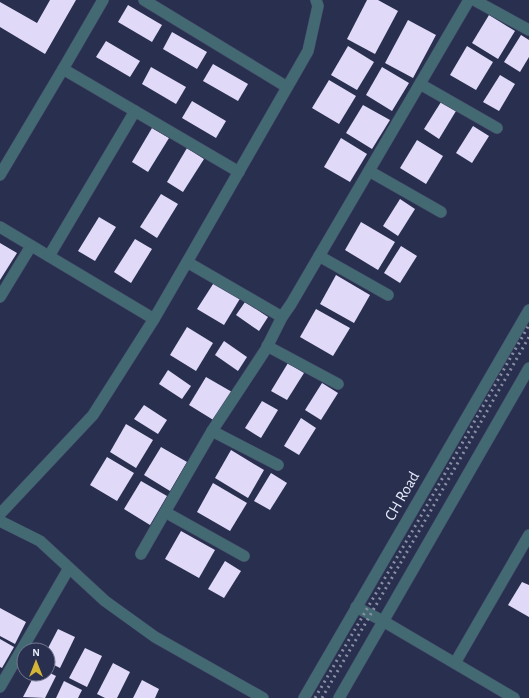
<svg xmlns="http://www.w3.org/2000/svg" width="529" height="698" font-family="'Alegreya Sans',sans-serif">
<rect width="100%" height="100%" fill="#292f4e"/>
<!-- building -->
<g fill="#e0daf8">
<polygon points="50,0 76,0 45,54 0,27 0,2 37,23"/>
<polygon points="367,0 378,0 398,11 375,54 347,39"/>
<polygon points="128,5 162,25 152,42 118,22"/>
<polygon points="489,15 515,31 498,59 472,43"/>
<polygon points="408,20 436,35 413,78 385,63"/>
<polygon points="172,32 207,52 197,69 163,49"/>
<polygon points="521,35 529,40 529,57 520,72 504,62"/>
<polygon points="106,41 140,61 130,77 96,57"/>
<polygon points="348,46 374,62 357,90 331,75"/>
<polygon points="467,46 493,62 476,90 450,75"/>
<polygon points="213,64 248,84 238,101 203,81"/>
<polygon points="151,67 186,87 176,104 142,84"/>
<polygon points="382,67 409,83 392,111 366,95"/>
<polygon points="500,75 515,84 499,111 483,102"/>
<polygon points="329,80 356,96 339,124 312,108"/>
<polygon points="192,101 226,121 216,138 182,118"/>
<polygon points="441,102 456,111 439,139 424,129"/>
<polygon points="363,105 390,120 372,149 346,133"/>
<polygon points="473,126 489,136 472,163 456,153"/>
<polygon points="152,128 169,138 148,172 132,162"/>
<polygon points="341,138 367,154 350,182 324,167"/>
<polygon points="417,140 443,156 426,184 400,168"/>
<polygon points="187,148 204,159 183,192 167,182"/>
<polygon points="161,194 178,204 157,238 140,227"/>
<polygon points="400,199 415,209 398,236 383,226"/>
<polygon points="99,217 116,227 95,261 78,251"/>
<polygon points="361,222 395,242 378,270 345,250"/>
<polygon points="135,239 152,249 131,283 114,272"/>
<polygon points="0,243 17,253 0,280"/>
<polygon points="401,246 417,256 400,283 384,273"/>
<polygon points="336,275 370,295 354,323 320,304"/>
<polygon points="215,281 241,297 224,325 197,309"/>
<polygon points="245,302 268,317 259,331 236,315"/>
<polygon points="316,309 350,328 333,356 300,337"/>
<polygon points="187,327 213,343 196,371 170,355"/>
<polygon points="224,341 247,357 238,371 215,355"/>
<polygon points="288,363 304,373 287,400 271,391"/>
<polygon points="168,370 191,386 182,399 159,384"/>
<polygon points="206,377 232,392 215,421 189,405"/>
<polygon points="322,383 338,393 321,420 305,410"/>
<polygon points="262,401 278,410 261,438 245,428"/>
<polygon points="144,405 167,420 158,434 134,419"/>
<polygon points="301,418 316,428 299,455 284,446"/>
<polygon points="126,424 153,440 136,468 110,452"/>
<polygon points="161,447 187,462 170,491 144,475"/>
<polygon points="231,450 264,470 248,498 215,478"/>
<polygon points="107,457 134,473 117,501 90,485"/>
<polygon points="271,473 287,483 270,510 254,501"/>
<polygon points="141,481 167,496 150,525 124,509"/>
<polygon points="213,483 247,503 230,531 197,512"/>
<polygon points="181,531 215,550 199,578 165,559"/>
<polygon points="225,561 241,571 224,598 208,589"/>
<polygon points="522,582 529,585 529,617 508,605"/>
<polygon points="0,608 26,622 15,644 0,636"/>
<polygon points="58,629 75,637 60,668 48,662 48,650 47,650"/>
<polygon points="0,639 14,647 2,668 0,667"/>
<polygon points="85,648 102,656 87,687 69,678"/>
<polygon points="113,663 130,672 117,698 105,698 97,694"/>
<polygon points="48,672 56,676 45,698 23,697 35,674 48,674"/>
<polygon points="142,680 159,689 155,698 133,698"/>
<polygon points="64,681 82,690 78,698 56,698"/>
</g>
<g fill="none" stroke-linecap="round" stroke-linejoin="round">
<defs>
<g id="minor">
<polyline points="144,0 287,87"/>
<polyline points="474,0 529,30"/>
<polyline points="63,69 239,172"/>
<polyline points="420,84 497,128"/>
<polyline points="369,171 441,212"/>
<polyline points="0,175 63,69 103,0"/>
<polyline points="0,227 154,319"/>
<polyline points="49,256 135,111"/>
<polyline points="319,256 388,295"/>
<polyline points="187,262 282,317 266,349 212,431 165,512 244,556"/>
<polyline points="0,297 31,246"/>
<polyline points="282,317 291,304 469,0"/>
<polyline points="267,346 338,384"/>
<polyline points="212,431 278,465"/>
<polyline points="0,514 93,415 154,319 187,262 308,51 318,6 316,0"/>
<polyline points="0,521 40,541 105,601 155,637 263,698"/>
<polyline points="141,554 165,512"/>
<polyline points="356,607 383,621 514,698"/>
<polyline points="455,663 529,535"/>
<polyline points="0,687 69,568"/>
</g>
<g id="tertiary">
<polyline points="304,698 529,310"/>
<polyline points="339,698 529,368"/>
</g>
</defs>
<!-- minor casing -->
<use href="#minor" stroke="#474d6a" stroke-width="12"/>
<!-- tertiary casing -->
<use href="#tertiary" stroke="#474d6a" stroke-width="12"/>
<!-- minor -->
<use href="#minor" stroke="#436973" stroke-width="11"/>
<!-- tertiary -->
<use href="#tertiary" stroke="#436973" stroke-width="11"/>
<!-- rail -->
<g stroke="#8a8fa6" stroke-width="3" stroke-dasharray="2 4" stroke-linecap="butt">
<polyline points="315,698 417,523 529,325"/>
<polyline points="322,698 422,526 529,337"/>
</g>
</g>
<g text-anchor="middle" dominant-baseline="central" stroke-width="4" stroke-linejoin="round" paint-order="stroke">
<!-- street labels -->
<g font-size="16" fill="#e7ebfb" stroke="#292f4e">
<text transform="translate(402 496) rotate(-60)">CH Road</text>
</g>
</g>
<!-- north arrow -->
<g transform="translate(36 662)"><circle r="19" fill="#292f4e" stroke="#757a93"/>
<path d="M0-3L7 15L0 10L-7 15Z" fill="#d5b535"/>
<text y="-6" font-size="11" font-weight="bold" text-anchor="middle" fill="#e7ebfb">N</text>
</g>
</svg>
